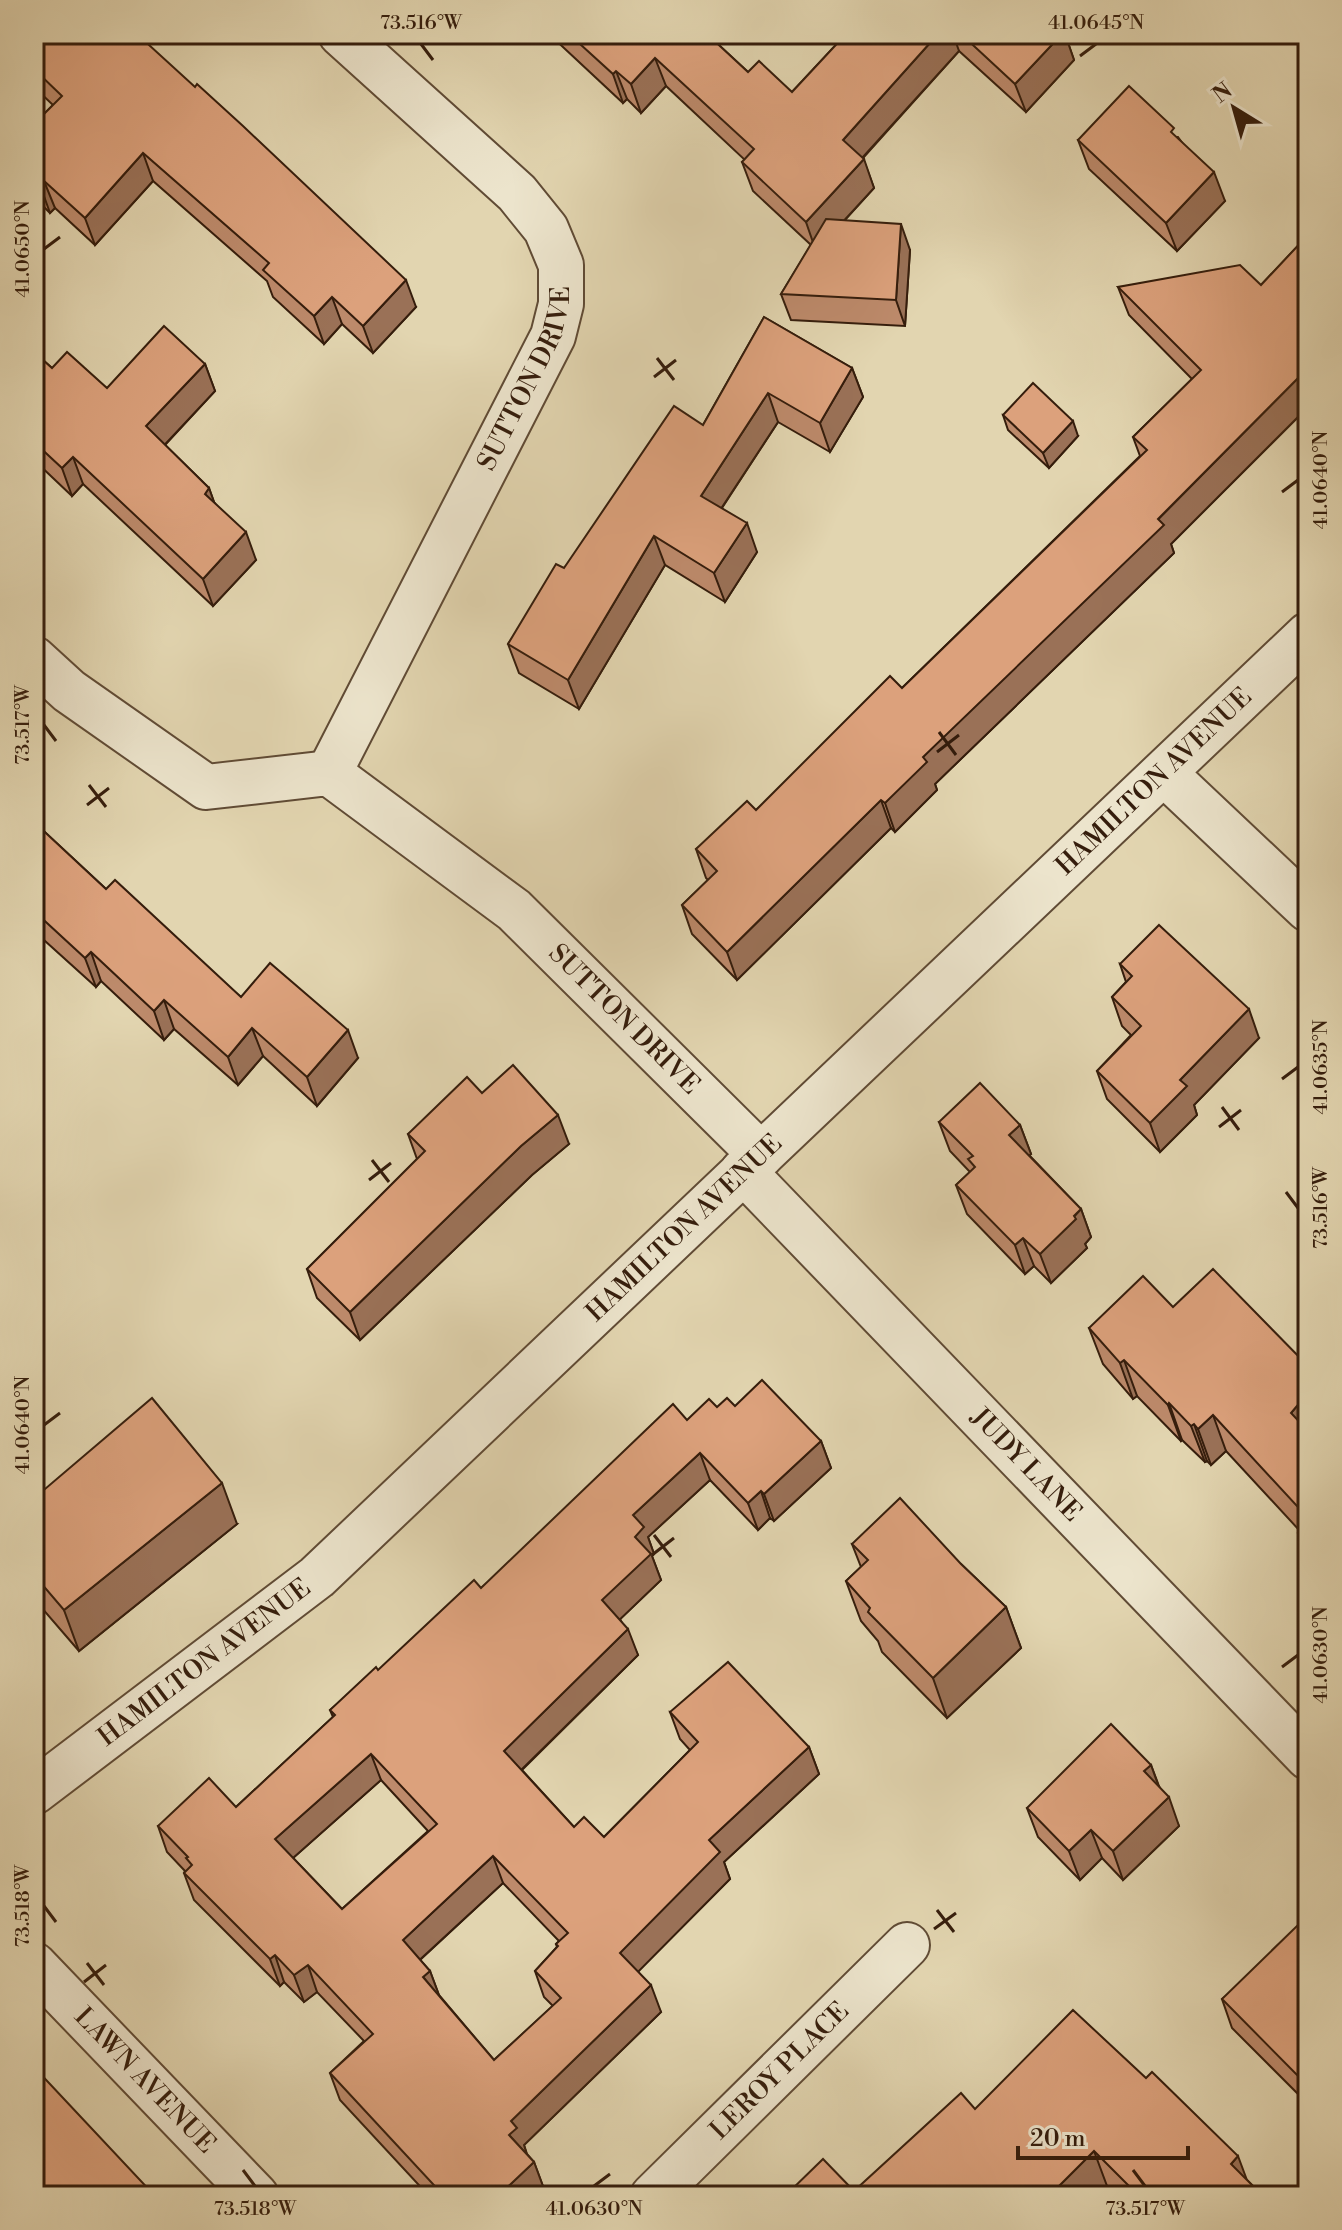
<svg xmlns="http://www.w3.org/2000/svg" width="1342" height="2230" font-family="'Libre Bodoni',serif">
<rect width="100%" height="100%" fill="#e2d5b0"/>
<filter id="stains"><feTurbulence type="fractalNoise" baseFrequency=".0025" numOctaves="4"/><feColorMatrix values="0 0 0 0 .2 0 0 0 0 .09 0 0 0 0 .02 0 0 0 .5 -.17"/></filter>
<radialGradient id="worn" r=".72"><stop offset=".6" stop-color="#630" stop-opacity="0"/><stop offset="1" stop-color="#630" stop-opacity=".3"/></radialGradient>
<g fill="none" stroke-linecap="round" stroke-linejoin="round">
<defs>
<g id="minor">
<path id="s1" d="M34,659L69,691L206,787L329,773L514,910L761,1155"/>
<path id="s2" d="M329,773L553,336L561,304V265L546,229L517,193L341,34"/>
<polyline points="1165,774 1308,909"/>
<path id="s3" d="M743,1171L1308,1757"/>
<path id="s4" d="M34,1965L256,2196"/>
<path id="s5" d="M653,2196L907,1945"/>
</g>
<g id="tertiary">
<path id="s6" d="M34,1792L317,1577L1308,635"/>
</g>
</defs>
<!-- minor casing -->
<use href="#minor" stroke="#604b35" stroke-width="48"/>
<!-- tertiary casing -->
<use href="#tertiary" stroke="#604b35" stroke-width="48"/>
<!-- minor -->
<use href="#minor" stroke="#ece4cc" stroke-width="44"/>
<!-- tertiary -->
<use href="#tertiary" stroke="#ece4cc" stroke-width="44"/>
</g>
<!-- wall -->
<g fill="#bd8a6b" stroke="#351d0c" stroke-width="2" fill-rule="evenodd">
<polygon points="34,34 416,307 373,353 342,324 324,344 273,297 267,281 153,181 95,245 55,208 50,213 34,197 34,124 53,105 34,87"/>
<polygon points="549,34 707,34 748,72 792,92 846,34 1065,34 1074,60 1026,112 959,51 863,158 874,188 844,221 910,250 905,326 791,320 781,294 811,245 753,191 742,162 745,160 666,86 641,113 627,99 623,103"/>
<polygon points="1178,137 1225,201 1177,251 1089,169 1078,140"/>
<polygon points="1308,235 1308,407 1171,544 1174,553 935,784 937,790 895,832 891,828 737,980 692,934 682,905 708,880 706,878 696,849 756,810 902,688 1140,456 1133,437 1192,379 1129,315 1118,287 1261,285"/>
<polygon points="764,317 852,368 863,397 830,452 778,422 722,508 757,552 725,602 665,565 579,709 519,673 508,644 564,568 703,425"/>
<polygon points="34,352 52,368 107,388 205,364 215,391 165,445 209,488 214,502 256,560 213,606 83,484 72,496 34,460"/>
<polygon points="1003,415 1078,436 1049,468 1008,430"/>
<polygon points="34,822 106,889 241,997 358,1058 317,1106 263,1056 238,1085 174,1029 164,1040 101,981 96,987 34,931"/>
<polygon points="1120,964 1259,1038 1194,1105 1197,1115 1160,1152 1107,1099 1097,1071 1131,1035 1122,1026 1112,997 1126,982"/>
<polygon points="482,1093 569,1144 532,1175 360,1340 317,1298 307,1269 417,1159 408,1134"/>
<polygon points="939,1122 1020,1125 1031,1154 1029,1155 1081,1209 1091,1237 1085,1244 1087,1248 1051,1283 1034,1266 1025,1274 967,1214 956,1185 970,1172 950,1151"/>
<polygon points="1173,1307 1308,1366 1308,1561 1298,1533 1300,1531 1226,1451 1211,1465 1207,1461 1205,1462 1182,1440 1181,1441 1137,1396 1133,1399 1103,1364 1089,1328"/>
<path d="M735,1406L821,1441L831,1468L774,1521L770,1518L758,1530L710,1480L648,1537L654,1554L652,1556L661,1580L620,1619L638,1655L522,1770L574,1827L604,1837L690,1750L680,1739L670,1712L809,1747L819,1774L724,1862L730,1879L638,1971L661,2012L524,2145L527,2154L534,2162L544,2189L537,2196H429L340,2100L330,2073L364,2041L317,1992L304,2002L284,1982L280,1986L194,1900L184,1873L185,1871L167,1852L158,1826L236,1807L333,1717L330,1710L481,1588L687,1420L717,1407ZM381,1780L428,1831L342,1909L293,1858ZM503,1883L559,1941L556,1944L557,1947L535,1971L544,1997L553,2006L494,2060L439,1995L430,1971L420,1960Z"/>
<polygon points="34,1491 38,1495 237,1524 79,1651 34,1599"/>
<polygon points="852,1544 961,1564 1006,1607 1021,1648 947,1718 882,1652 878,1641 861,1621 846,1581 861,1567"/>
<polygon points="1151,1765 1159,1786 1179,1826 1123,1880 1102,1858 1080,1880 1038,1837 1027,1808"/>
<polygon points="1308,1930 1308,2104 1232,2028 1222,1999"/>
<polygon points="975,2109 1247,2180 1256,2189 1259,2196 1117,2196 1107,2186 1097,2196 785,2196 854,2191"/>
</g>
<!-- shaded-wall -->
<g fill="#9a7157" stroke="#351d0c" stroke-width="2">
<polygon points="938,34 953,34 959,51 853,168 843,140"/>
<polygon points="1062,34 1065,34 1074,60 1026,112 1015,84"/>
<polygon points="655,58 666,86 641,113 631,84"/>
<polygon points="616,71 627,99 623,103 613,74"/>
<polygon points="143,153 153,181 95,245 85,218"/>
<polygon points="864,159 874,188 816,251 806,222"/>
<polygon points="1214,172 1225,201 1177,251 1166,223"/>
<polygon points="44,181 55,208 50,213 40,185"/>
<polygon points="901,224 910,250 905,326 896,300"/>
<polygon points="406,280 416,307 373,353 363,326"/>
<polygon points="332,297 342,324 324,344 314,316"/>
<polygon points="205,364 215,391 156,454 146,426"/>
<polygon points="852,368 863,397 830,452 820,423"/>
<polygon points="1308,368 1308,407 1171,544 1174,553 935,784 937,790 895,832 885,803 923,757"/>
<polygon points="768,393 778,422 711,524 701,496"/>
<polygon points="1073,421 1078,436 1049,468 1043,453"/>
<polygon points="73,457 83,484 72,496 62,468"/>
<polygon points="209,488 219,516 205,494"/>
<polygon points="747,523 757,552 725,602 714,573"/>
<polygon points="246,532 256,560 213,606 203,579"/>
<polygon points="654,536 665,565 579,709 568,680"/>
<polygon points="881,800 891,828 737,980 727,952"/>
<polygon points="91,952 101,981 96,987 85,958"/>
<polygon points="164,1000 174,1029 164,1040 154,1011"/>
<polygon points="1249,1009 1259,1038 1194,1105 1197,1115 1160,1152 1150,1123 1180,1080"/>
<polygon points="252,1028 263,1056 238,1085 228,1057"/>
<polygon points="348,1030 358,1058 317,1106 307,1077"/>
<polygon points="558,1115 569,1144 532,1175 360,1340 350,1312 521,1146"/>
<polygon points="1020,1125 1031,1154 1020,1164 1009,1135"/>
<polygon points="1081,1209 1091,1237 1085,1244 1087,1248 1051,1283 1040,1254"/>
<polygon points="1023,1238 1034,1266 1025,1274 1015,1245"/>
<polygon points="1124,1360 1137,1396 1133,1399 1120,1363"/>
<polygon points="1308,1393 1308,1445 1291,1413"/>
<polygon points="1169,1403 1182,1440 1181,1441 1168,1405"/>
<polygon points="1213,1415 1226,1451 1211,1465 1198,1429"/>
<polygon points="1194,1424 1207,1461 1205,1462 1191,1426"/>
<polygon points="821,1441 831,1468 774,1521 764,1494"/>
<polygon points="700,1453 710,1480 648,1537 654,1554 652,1556 661,1580 612,1627 602,1600 633,1515"/>
<polygon points="222,1483 237,1524 79,1651 64,1610"/>
<polygon points="761,1491 770,1518 758,1530 748,1503"/>
<polygon points="1006,1607 1021,1648 947,1718 933,1678"/>
<polygon points="628,1629 638,1655 514,1777 504,1751"/>
<polygon points="809,1747 819,1774 724,1862 730,1879 630,1980 620,1953 709,1840"/>
<polygon points="371,1754 381,1780 284,1866 275,1839"/>
<polygon points="1151,1765 1161,1793 1144,1771"/>
<polygon points="1169,1797 1179,1826 1123,1880 1113,1851"/>
<polygon points="1091,1830 1102,1858 1080,1880 1069,1851"/>
<polygon points="493,1856 503,1883 413,1966 403,1940"/>
<polygon points="275,1955 284,1982 280,1986 270,1959"/>
<polygon points="308,1965 317,1992 304,2002 294,1975"/>
<polygon points="430,1971 440,1998 423,1977"/>
<polygon points="651,1985 661,2012 524,2145 527,2155 509,2135 511,2121"/>
<polygon points="1094,2151 1107,2186 1097,2196 1049,2196"/>
<polygon points="1238,2156 1251,2191 1231,2164"/>
<polygon points="534,2162 544,2189 537,2196 498,2196"/>
<polygon points="1256,2189 1259,2196 1249,2196"/>
</g>
<!-- building -->
<g fill="#dca17c" stroke="#351d0c" stroke-width="2" fill-rule="evenodd">
<polygon points="34,34 137,34 195,87 197,84 243,126 406,280 363,326 332,297 314,316 263,270 269,263 143,153 85,218 44,181 40,185 34,179 34,124 62,96 34,69"/>
<polygon points="569,34 707,34 748,72 759,61 792,92 846,34 938,34 843,140 864,159 806,222 742,162 754,149 655,58 631,84 616,71 613,74"/>
<polygon points="961,34 1062,34 1015,84"/>
<polygon points="1129,86 1174,128 1171,132 1214,172 1166,223 1078,140"/>
<polygon points="826,219 901,224 896,300 781,294"/>
<polygon points="1308,235 1308,368 1158,519 1164,525 923,757 927,762 885,803 881,800 727,952 682,905 717,871 696,849 747,801 756,810 890,676 902,688 1147,450 1133,437 1201,370 1118,287 1240,265 1261,285"/>
<polygon points="764,317 852,368 820,423 768,393 701,496 747,523 714,573 654,536 568,680 508,644 556,564 564,568 674,406 703,425"/>
<polygon points="164,326 205,364 146,426 209,488 205,494 246,532 203,579 73,457 62,468 34,442 34,352 52,368 67,352 107,388"/>
<polygon points="1033,383 1073,421 1043,453 1003,415"/>
<polygon points="34,822 106,889 115,880 241,997 270,963 348,1030 307,1077 252,1028 228,1057 164,1000 154,1011 91,952 85,958 34,911"/>
<polygon points="1159,925 1249,1009 1180,1080 1187,1086 1150,1123 1097,1071 1141,1026 1112,997 1132,976 1120,964"/>
<polygon points="513,1065 558,1115 521,1146 350,1312 307,1269 425,1151 408,1134 467,1077 482,1093"/>
<polygon points="980,1083 1020,1125 1009,1135 1081,1209 1074,1216 1076,1219 1040,1254 1023,1238 1015,1245 956,1185 975,1167 968,1159 973,1156 939,1122"/>
<polygon points="1213,1269 1308,1366 1308,1393 1291,1413 1308,1431 1308,1518 1213,1415 1198,1429 1194,1424 1191,1426 1169,1403 1168,1405 1124,1360 1120,1363 1089,1328 1143,1276 1173,1307"/>
<path d="M762,1380L821,1441L764,1494L761,1491L748,1503L700,1453L633,1515L644,1527L635,1537L651,1554L602,1600L628,1629L504,1751L574,1827L584,1817L604,1837L698,1742L670,1712L728,1662L809,1747L709,1840L720,1852L620,1953L651,1985L511,2121L517,2128L509,2135L534,2162L498,2196H444L330,2073L373,2034L308,1965L294,1975L275,1955L270,1959L184,1873L192,1865L186,1858L188,1857L158,1826L209,1778L236,1807L335,1715L330,1710L376,1667L378,1670L474,1580L481,1588L673,1404L687,1420L709,1399L717,1407L727,1398L735,1406ZM371,1754L437,1824L342,1909L275,1839ZM493,1856L568,1933L556,1944L558,1946L535,1971L561,1998L494,2060L423,1977L430,1971L403,1940Z"/>
<polygon points="152,1398 222,1483 64,1610 34,1575 34,1491 38,1495"/>
<polygon points="900,1498 961,1564 1006,1607 933,1678 868,1612 870,1608 846,1581 868,1560 852,1544"/>
<polygon points="1308,1523 1308,1543 1298,1533"/>
<polygon points="1111,1724 1151,1765 1144,1771 1169,1797 1113,1851 1091,1830 1069,1851 1027,1808"/>
<polygon points="1300,1923 1308,1930 1308,2086 1222,1999"/>
<polygon points="1073,2010 1146,2078 1152,2072 1238,2156 1231,2164 1256,2189 1249,2196 1139,2196 1094,2151 1049,2196 1020,2196 1016,2191 1011,2196 785,2196 823,2159 854,2191 961,2093 975,2109"/>
<polygon points="34,2067 155,2196 34,2196"/>
</g>
<!-- ticks -->
<path fill="none" stroke="#351d0c" stroke-width="3" d="M421,44L433,60M1080,56L1096,44M44,249L60,237M657,358L674,380M654,377L676,360M1282,492L1298,480M44,725L56,741M939,732L956,755M937,752L959,735M89,785L106,807M87,805L109,788M1282,1079L1298,1067M1222,1107L1239,1130M1219,1127L1241,1110M372,1160L389,1182M369,1180L391,1163M1286,1192L1298,1208M44,1425L60,1413M654,1535L671,1557M652,1555L674,1538M1282,1667L1298,1655M44,1906L56,1922M937,1910L954,1932M934,1929L956,1913M87,1963L104,1985M84,1982L106,1965M243,2170L255,2186M1133,2170L1145,2186M594,2186L610,2174"/>
<g text-anchor="middle" dominant-baseline="central" stroke-width="7" stroke-linejoin="round" paint-order="stroke">
<!-- street labels -->
<g font-size="26" fill="#351d0c" stroke="#ece4cc">
<text stroke="none"><textPath href="#s2" startOffset="442">SUTTON DRIVE</textPath></text>
<text stroke="none"><textPath href="#s6" startOffset="1510">HAMILTON AVENUE</textPath></text>
<text stroke="none"><textPath href="#s1" startOffset="724">SUTTON DRIVE</textPath></text>
<text stroke="none"><textPath href="#s6" startOffset="862">HAMILTON AVENUE</textPath></text>
<text stroke="none"><textPath href="#s3" startOffset="408">JUDY LANE</textPath></text>
<text stroke="none"><textPath href="#s6" startOffset="214">HAMILTON AVENUE</textPath></text>
<text stroke="none"><textPath href="#s5" startOffset="178">LEROY PLACE</textPath></text>
<text stroke="none"><textPath href="#s4" startOffset="160">LAWN AVENUE</textPath></text>
</g>
</g>
<!-- margin -->
<rect width="1342" height="2230" fill="none" stroke="#e2d5b0" stroke-width="88"/>
<!-- north arrow -->
<g transform="translate(1234 108) rotate(323)" stroke="#ece4cc" stroke-width="6" paint-order="stroke">
<path d="M0-6L14 30L0 20L-14 30Z" fill="#351d0c"/>
<text y="-12" font-size="22" font-weight="bold" text-anchor="middle" fill="#351d0c">N</text>
</g>
<!-- scale -->
<path d="M1018 2146v12h170v-12" fill="none" stroke="#351d0c" stroke-width="4"/>
<text x="1030" y="2146" font-size="24" fill="#351d0c" stroke="#ece4cc" stroke-width="6" paint-order="stroke">20 m</text>
<rect x="44" y="44" width="1254" height="2142" fill="none" stroke="#351d0c" stroke-width="3"/>
<g font-size="20" text-anchor="middle" fill="#351d0c">
<text x="421" y="29">73.516°W</text>
<text x="1096" y="29">41.0645°N</text>
<text transform="translate(22 249) rotate(-90)" y="7">41.0650°N</text>
<text transform="translate(1320 480) rotate(-90)" y="7">41.0640°N</text>
<text transform="translate(22 725) rotate(-90)" y="7">73.517°W</text>
<text transform="translate(1320 1067) rotate(-90)" y="7">41.0635°N</text>
<text transform="translate(1320 1208) rotate(-90)" y="7">73.516°W</text>
<text transform="translate(22 1425) rotate(-90)" y="7">41.0640°N</text>
<text transform="translate(1320 1655) rotate(-90)" y="7">41.0630°N</text>
<text transform="translate(22 1906) rotate(-90)" y="7">73.518°W</text>
<text x="255" y="2215">73.518°W</text>
<text x="594" y="2215">41.0630°N</text>
<text x="1145" y="2215">73.517°W</text>
</g>
<rect width="100%" height="100%" filter="url(#stains)"/>
<rect width="100%" height="100%" fill="url(#worn)"/>
</svg>
